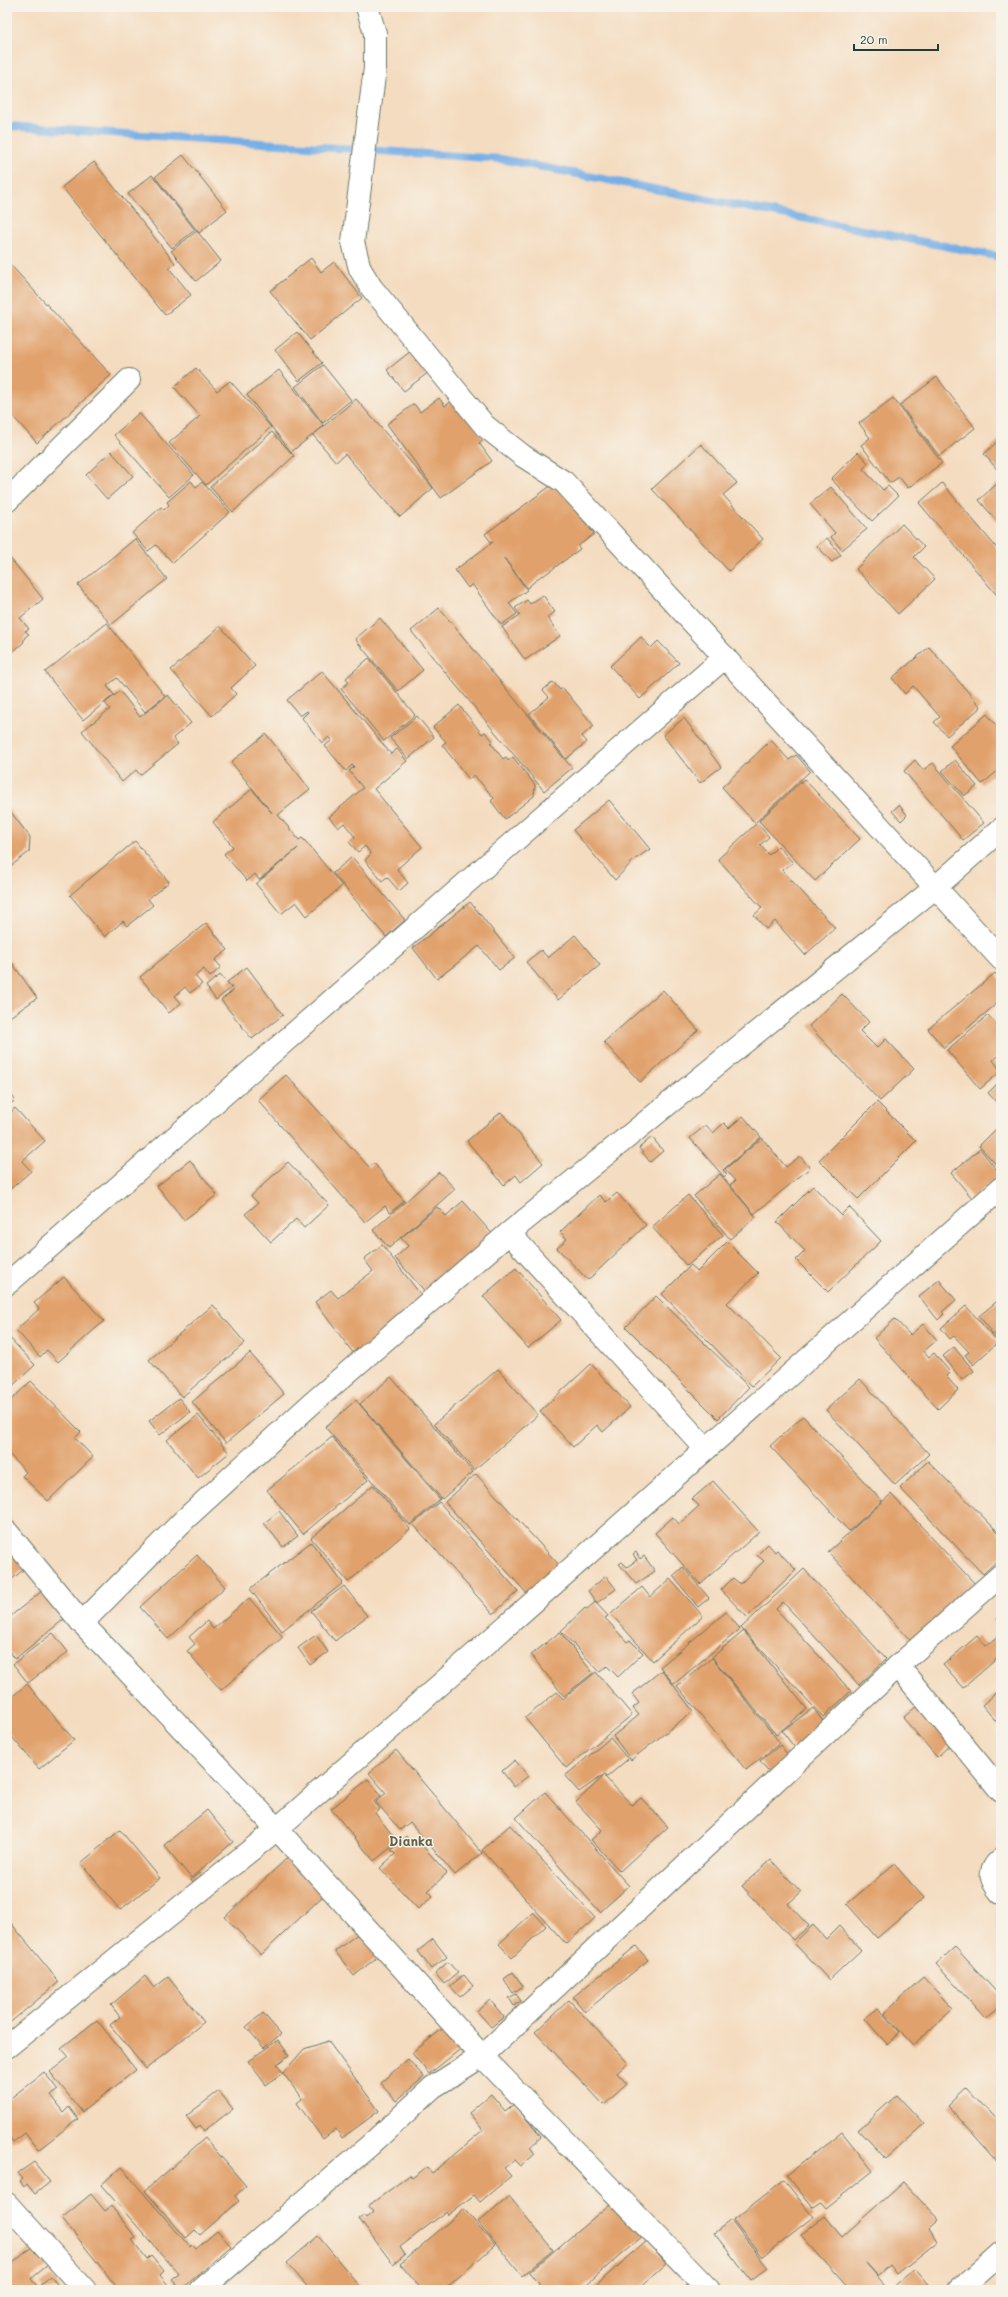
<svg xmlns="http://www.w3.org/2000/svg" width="1008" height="2297" font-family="Mali,sans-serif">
<rect width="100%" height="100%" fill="#f7f3e8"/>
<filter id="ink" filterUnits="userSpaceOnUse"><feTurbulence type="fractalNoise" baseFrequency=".025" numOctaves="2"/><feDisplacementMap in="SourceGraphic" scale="8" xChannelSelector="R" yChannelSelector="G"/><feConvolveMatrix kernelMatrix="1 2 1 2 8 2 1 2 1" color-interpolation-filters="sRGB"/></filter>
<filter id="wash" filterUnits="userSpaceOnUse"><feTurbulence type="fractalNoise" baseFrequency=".012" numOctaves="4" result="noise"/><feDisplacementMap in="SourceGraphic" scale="16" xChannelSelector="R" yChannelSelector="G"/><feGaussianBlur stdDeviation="0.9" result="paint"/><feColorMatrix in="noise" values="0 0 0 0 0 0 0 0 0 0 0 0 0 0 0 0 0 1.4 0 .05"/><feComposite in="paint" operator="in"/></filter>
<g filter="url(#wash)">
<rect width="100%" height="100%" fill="#f4dcc0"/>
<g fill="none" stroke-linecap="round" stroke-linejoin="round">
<!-- stream -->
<polyline stroke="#76afe6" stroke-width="8" points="7,126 501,159 1001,257"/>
</g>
<g id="blocks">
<!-- building -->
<g fill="#e1a16c">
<polygon points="183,155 227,210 199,233 155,177"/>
<polygon points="94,162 175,263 169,268 191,295 165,315 62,187"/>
<polygon points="152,175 195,230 172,248 128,194"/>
<polygon points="197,231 221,261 196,281 171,251"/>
<polygon points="311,258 321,272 334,262 362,298 310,340 270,291"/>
<polygon points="7,261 111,375 37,443 7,410"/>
<polygon points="297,332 322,363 299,381 275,350"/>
<polygon points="421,343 438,365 404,391 387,370"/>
<polygon points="323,365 351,400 323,423 295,387"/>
<polygon points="196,368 217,391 230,381 271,427 206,485 169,443 200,416 174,387"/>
<polygon points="279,370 324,426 291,452 247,395"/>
<polygon points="937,377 975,428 939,456 900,405"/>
<polygon points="458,397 464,411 484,439 479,443 492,461 441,498 387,424 414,404 420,412 439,398 445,406"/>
<polygon points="893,398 942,463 908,488 899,477 890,483 861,445 870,438 859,423"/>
<polygon points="356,399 433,488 400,517 345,454 336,462 313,435"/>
<polygon points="139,413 194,475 169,497 114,435"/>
<polygon points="272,432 294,456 233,512 210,487"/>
<polygon points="999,440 1001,443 1001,474 984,454"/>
<polygon points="701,444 737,483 723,495 763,539 729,571 652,489"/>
<polygon points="111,451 133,476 107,499 86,475"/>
<polygon points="858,452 868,463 863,469 883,490 888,486 898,496 872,521 831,479"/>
<polygon points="1001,480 1001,526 979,500"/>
<polygon points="191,481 196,487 202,482 230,512 173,563 156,545 148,551 132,533 161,507 164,510 169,505 167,502"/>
<polygon points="556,482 594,534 578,546 580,549 543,576 542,575 527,588 504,558 527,590 509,603 517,614 501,625 472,584 468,588 455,570 493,542 491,542 485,534"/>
<polygon points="942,483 1001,553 1001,600 919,503"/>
<polygon points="831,487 867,529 842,550 831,537 835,533 810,504"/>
<polygon points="902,524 924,547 914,557 935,579 898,614 856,569"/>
<polygon points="827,538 841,555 832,562 817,546"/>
<polygon points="135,539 167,579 111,625 78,585"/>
<polygon points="7,554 43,599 20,618 29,629 25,631 29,634 25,637 23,643 10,654 7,651"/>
<polygon points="543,595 555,612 547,617 560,636 525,660 502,627 520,615 515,608 527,600 530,604"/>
<polygon points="439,608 572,768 544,791 411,631"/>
<polygon points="380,618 423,670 398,691 355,639"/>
<polygon points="107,623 165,696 145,712 117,678 107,686 114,695 83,720 45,672"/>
<polygon points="220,626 255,666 231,688 236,694 212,716 171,670"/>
<polygon points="641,637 651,648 658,641 679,663 640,699 610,666"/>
<polygon points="929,647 981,707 947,736 934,722 940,717 913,686 905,694 892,678"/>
<polygon points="369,658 415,715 384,741 341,689 349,682 346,678"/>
<polygon points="322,671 391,754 397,749 407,761 374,789 422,847 397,869 408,883 399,891 387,877 382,881 365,860 371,854 365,846 358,852 349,842 355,837 344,823 338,828 329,817 363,788 349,771 354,767 352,765 346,771 325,746 332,740 329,737 322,743 302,718 308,712 307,711 300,716 287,700"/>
<polygon points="553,682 560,690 563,688 594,726 582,736 587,742 566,759 529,714 549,697 543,690"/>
<polygon points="120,691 140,717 168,695 191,723 173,738 178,744 140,775 136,770 122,782 82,731 110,709 105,703"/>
<polygon points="459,705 482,734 485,732 493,741 491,743 503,759 506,757 508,761 513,757 535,785 534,796 505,819 491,801 494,798 474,775 469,779 442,745 446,742 433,727"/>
<polygon points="987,714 1001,731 1001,770 1000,769 982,784 950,746"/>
<polygon points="417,716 434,737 408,759 390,738"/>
<polygon points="684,718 721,767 700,783 663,735"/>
<polygon points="266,734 310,789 278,815 299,840 302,838 306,842 342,886 307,916 296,902 281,914 256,884 298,848 259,880 255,874 247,881 224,854 233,847 213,822 252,789 272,813 231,762"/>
<polygon points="771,740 789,760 796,755 810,771 755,823 722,787"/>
<polygon points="915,760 923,770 933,763 984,823 963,840 904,771"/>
<polygon points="955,760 977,786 964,796 942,771"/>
<polygon points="804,779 860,839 815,881 759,821"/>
<polygon points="609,800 650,849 634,860 615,880 573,830"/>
<polygon points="899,805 907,815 901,821 892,811"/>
<polygon points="7,807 30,837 29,852 7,869"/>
<polygon points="757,823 769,837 760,845 769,855 778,846 793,863 782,870 835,928 805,955 775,921 766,929 754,915 762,908 718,859"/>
<polygon points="135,841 169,882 148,899 153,905 127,926 123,921 105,937 70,895"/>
<polygon points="352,857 405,920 386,937 333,873"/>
<polygon points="470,902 515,958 499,970 479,946 437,979 413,948"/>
<polygon points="206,923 228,950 215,960 221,967 210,977 204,969 195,976 202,984 190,993 185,987 175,996 181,1003 169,1013 140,977"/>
<polygon points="575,935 600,965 558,1000 526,962 541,950 548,958"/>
<polygon points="10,960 37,998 7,1019 7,962"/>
<polygon points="247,967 283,1015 252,1039 221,1000 234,990 227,982"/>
<polygon points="995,973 1001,980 1001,1000 944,1048 928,1029"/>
<polygon points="220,975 231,988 216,1000 206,986"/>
<polygon points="663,990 698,1030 640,1082 604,1042"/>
<polygon points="842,994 869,1022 860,1031 877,1048 886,1039 914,1069 880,1101 809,1026"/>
<polygon points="988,1015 1001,1030 1001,1054 993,1060 1001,1071 980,1089 947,1050"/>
<polygon points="286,1075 369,1167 374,1163 404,1201 390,1213 385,1206 365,1222 258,1100"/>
<polygon points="1001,1080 1001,1107 988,1093"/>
<polygon points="7,1089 15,1100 7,1108"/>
<polygon points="877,1102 916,1141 858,1199 819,1160"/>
<polygon points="15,1108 45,1141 22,1161 31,1171 7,1192 7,1116"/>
<polygon points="501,1112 543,1163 521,1182 516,1175 504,1185 467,1141"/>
<polygon points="743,1116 761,1137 723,1170 727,1174 724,1177 690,1138 706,1125 713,1133 724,1123 729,1128"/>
<polygon points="1001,1124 1001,1170 979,1146"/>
<polygon points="652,1137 663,1151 650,1162 639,1148"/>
<polygon points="762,1138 786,1167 800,1156 810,1168 754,1214 730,1185 735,1181 725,1169"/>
<polygon points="980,1149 1001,1175 972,1198 951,1173"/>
<polygon points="190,1160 217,1195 184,1220 157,1186"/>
<polygon points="288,1162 329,1205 304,1228 296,1219 271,1242 245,1214 258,1203 251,1196"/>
<polygon points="439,1172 455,1189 389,1248 373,1230"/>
<polygon points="720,1174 756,1217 730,1239 694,1196"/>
<polygon points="813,1186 841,1215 849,1207 881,1241 828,1292 796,1260 805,1251 777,1222"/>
<polygon points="617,1193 646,1225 588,1280 557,1248 567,1239 560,1232 599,1195 606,1202"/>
<polygon points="688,1195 723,1235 687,1266 652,1227"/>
<polygon points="463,1201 496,1238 430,1297 395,1258 408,1246 401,1238 437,1207 446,1216"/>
<polygon points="727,1242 758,1273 727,1303 781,1358 752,1386 662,1294 691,1265 697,1272"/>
<polygon points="382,1245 425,1300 357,1358 315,1302 331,1290 338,1298 373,1271 364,1259"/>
<polygon points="516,1268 561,1320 528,1348 483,1296"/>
<polygon points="64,1277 104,1321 58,1362 47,1350 40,1357 16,1330 39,1309 34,1303"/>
<polygon points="939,1280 956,1300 942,1312 944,1314 938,1320 919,1296"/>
<polygon points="656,1296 749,1387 718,1419 626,1327"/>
<polygon points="1001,1298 1001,1343 979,1316"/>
<polygon points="213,1305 245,1343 182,1397 149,1360"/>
<polygon points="966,1306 998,1342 973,1365 965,1355 969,1352 954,1336 950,1339 941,1328"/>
<polygon points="895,1319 910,1335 923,1324 937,1340 924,1351 929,1357 934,1353 950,1372 946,1376 958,1390 938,1409 874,1338"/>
<polygon points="7,1335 35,1365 7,1391"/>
<polygon points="954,1347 974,1371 962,1380 943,1356"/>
<polygon points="250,1353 284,1394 226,1443 192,1402"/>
<polygon points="591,1364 630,1407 603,1432 597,1425 573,1447 540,1411"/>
<polygon points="498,1369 538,1415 474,1470 434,1424"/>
<polygon points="391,1377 473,1472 442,1499 360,1404"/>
<polygon points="860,1379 929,1454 895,1485 826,1410"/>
<polygon points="31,1381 81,1432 75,1438 93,1457 48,1501 22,1476 26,1472 7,1452 7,1404"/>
<polygon points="179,1398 190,1412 160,1435 149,1421"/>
<polygon points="356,1400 440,1499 410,1525 325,1427"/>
<polygon points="198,1415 229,1453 198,1478 167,1440"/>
<polygon points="803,1416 882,1501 849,1531 770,1446"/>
<polygon points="332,1437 368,1480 303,1534 267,1490"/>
<polygon points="928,1461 1001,1535 1001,1557 983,1574 900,1488"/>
<polygon points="476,1474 561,1567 529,1596 445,1502"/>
<polygon points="713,1481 759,1532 700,1584 655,1533 673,1517 679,1524 699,1506 692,1499"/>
<polygon points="373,1485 410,1529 348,1582 311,1538"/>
<polygon points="891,1494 976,1585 913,1643 828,1552"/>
<polygon points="439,1502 518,1591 493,1614 413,1524"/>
<polygon points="279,1511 298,1536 283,1547 264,1523"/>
<polygon points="7,1540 29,1565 10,1581 7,1577"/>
<polygon points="311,1542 343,1583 282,1631 250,1589"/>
<polygon points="768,1544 775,1552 777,1550 796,1570 747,1617 721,1590 733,1578 740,1584 764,1561 757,1555"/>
<polygon points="636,1552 640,1559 644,1556 655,1571 636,1584 619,1564 622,1562 627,1567 637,1560 633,1554"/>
<polygon points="197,1555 225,1587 168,1639 140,1607"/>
<polygon points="683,1567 709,1598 698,1607 673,1576"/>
<polygon points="804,1569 886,1659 859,1685 783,1602 776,1609 851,1691 823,1717 741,1628"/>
<polygon points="606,1576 616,1589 597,1603 588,1591"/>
<polygon points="670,1579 703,1616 653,1661 611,1614 642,1587 650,1597"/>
<polygon points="344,1586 367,1616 335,1641 311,1611"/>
<polygon points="47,1587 69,1615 15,1659 7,1648 7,1619"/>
<polygon points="249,1598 283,1637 221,1690 187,1651 195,1644 189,1637 207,1621 213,1629"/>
<polygon points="595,1602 608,1616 605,1618 627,1642 630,1640 643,1653 618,1677 607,1666 600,1672 561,1631 585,1608 587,1609"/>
<polygon points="726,1612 740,1629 674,1684 660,1667"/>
<polygon points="1001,1615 1001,1624 997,1619"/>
<polygon points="744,1631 807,1709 776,1735 712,1657"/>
<polygon points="560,1632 593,1673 564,1696 531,1655"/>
<polygon points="53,1633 68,1652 28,1683 13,1664"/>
<polygon points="1001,1633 1001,1655 963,1688 943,1665 977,1636 986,1646"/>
<polygon points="316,1635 328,1652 310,1665 298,1648"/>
<polygon points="712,1658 780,1743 746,1770 677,1686"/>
<polygon points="662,1670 693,1711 631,1760 613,1736 639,1715 633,1708 639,1703 632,1694"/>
<polygon points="596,1672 632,1715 566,1768 525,1718 557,1692 563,1699"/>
<polygon points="27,1684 74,1740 39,1769 7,1731 7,1701"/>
<polygon points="1001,1689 1001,1727 982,1705"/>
<polygon points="918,1705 952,1743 937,1757 903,1718"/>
<polygon points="813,1708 826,1725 795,1748 782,1731"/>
<polygon points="610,1738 628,1759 607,1777 605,1774 579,1792 565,1776"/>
<polygon points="780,1745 791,1759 772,1775 760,1761"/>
<polygon points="396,1750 482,1853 455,1875 410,1822 400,1830 376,1802 386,1793 369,1773"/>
<polygon points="515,1760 528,1776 514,1787 502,1771"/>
<polygon points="604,1776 632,1805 641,1798 668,1827 620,1871 591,1840 602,1830 576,1802"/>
<polygon points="368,1779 381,1796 374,1802 380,1809 375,1813 398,1842 374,1861 331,1809"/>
<polygon points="545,1792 629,1886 600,1912 516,1818"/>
<polygon points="207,1810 233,1842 191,1878 164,1845"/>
<polygon points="510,1825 595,1918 566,1944 482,1850"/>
<polygon points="120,1830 160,1878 120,1910 81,1863"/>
<polygon points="406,1836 414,1846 419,1842 447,1873 428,1891 433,1896 418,1909 380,1868 395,1854 391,1850"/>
<polygon points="288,1857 324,1895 261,1955 225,1917"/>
<polygon points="771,1860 801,1892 788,1904 809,1926 793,1940 742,1886"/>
<polygon points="894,1864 924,1898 877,1938 847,1904"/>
<polygon points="199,1873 205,1879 196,1886 191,1880"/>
<polygon points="533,1912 546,1926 512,1958 499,1944"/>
<polygon points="7,1918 59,1982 7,2025"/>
<polygon points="813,1925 826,1939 839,1926 861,1950 829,1980 794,1943"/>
<polygon points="363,1930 381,1954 354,1976 335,1951"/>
<polygon points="433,1939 447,1957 431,1969 418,1951"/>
<polygon points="636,1946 648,1960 585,2012 573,1997"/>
<polygon points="955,1947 1001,1997 1001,2006 986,2019 936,1964"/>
<polygon points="448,1962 458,1973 444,1984 435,1973"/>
<polygon points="513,1972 523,1986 513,1993 504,1979"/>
<polygon points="464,1975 473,1986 460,1997 450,1986"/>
<polygon points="145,1976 154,1988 168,1977 204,2022 146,2069 110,2025 120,2017 111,2005"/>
<polygon points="923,1977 953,2009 913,2045 884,2013"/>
<polygon points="516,1994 521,2001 514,2006 509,1998"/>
<polygon points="490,2000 504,2017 491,2027 477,2011"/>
<polygon points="569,2000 628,2063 617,2073 627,2084 604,2105 535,2032"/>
<polygon points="877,2008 900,2032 887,2044 865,2019"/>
<polygon points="263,2013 281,2034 264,2048 246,2027"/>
<polygon points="97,2020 136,2070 82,2112 50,2072 69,2057 61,2048"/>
<polygon points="446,2026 463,2047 429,2074 412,2053"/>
<polygon points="278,2040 289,2055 277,2064 283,2073 266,2085 248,2061"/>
<polygon points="328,2041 379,2111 342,2138 336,2129 323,2139 297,2103 302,2099 283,2073 304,2049"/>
<polygon points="408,2059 424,2077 396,2101 380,2083"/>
<polygon points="44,2072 58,2090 51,2095 64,2112 69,2107 78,2119 38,2150 25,2133 13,2142 7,2134 7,2101"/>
<polygon points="967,2088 1001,2125 1001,2165 948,2106"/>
<polygon points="219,2091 233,2109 204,2131 200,2125 196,2129 186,2116"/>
<polygon points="491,2094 505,2111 514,2104 541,2137 530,2147 535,2154 521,2166 515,2160 504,2168 511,2176 480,2202 474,2195 448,2215 446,2212 400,2247 405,2255 393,2264 359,2219 364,2215 366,2218 373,2212 368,2206 410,2175 412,2178 427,2167 432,2173 483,2130 469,2113"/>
<polygon points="897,2095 924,2124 885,2159 858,2130"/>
<polygon points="842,2132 873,2171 825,2209 820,2203 813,2208 787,2175"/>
<polygon points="205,2138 246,2186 235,2196 239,2201 200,2235 195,2230 186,2238 145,2191"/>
<polygon points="34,2162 50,2182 35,2194 27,2184 24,2187 20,2181 23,2179 18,2173"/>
<polygon points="121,2167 190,2247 192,2245 196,2249 217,2231 231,2246 181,2290 172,2279 179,2274 101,2185"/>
<polygon points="784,2180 813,2217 762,2257 733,2220"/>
<polygon points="903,2182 939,2220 929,2229 937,2242 897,2274 890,2265 878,2276 866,2263 889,2290 850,2290 801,2235 824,2216 842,2237"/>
<polygon points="91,2194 105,2211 111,2206 136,2238 132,2240 147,2259 151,2255 164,2271 160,2275 172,2290 119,2290 62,2218"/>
<polygon points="509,2196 553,2250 522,2276 478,2222"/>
<polygon points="616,2199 645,2234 580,2290 543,2290 529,2272"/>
<polygon points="7,2207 19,2221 7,2231"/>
<polygon points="464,2209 495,2245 444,2290 422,2290 400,2264"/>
<polygon points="731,2220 768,2268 751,2281 714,2233"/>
<polygon points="318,2236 363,2290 310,2290 287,2263"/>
<polygon points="647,2241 666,2264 637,2290 590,2290"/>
<polygon points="33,2246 49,2264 31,2279 40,2290 7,2290 7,2268"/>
<polygon points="915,2269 932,2289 930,2290 891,2290"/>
<polygon points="51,2276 61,2290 44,2290 40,2285"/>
<polygon points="689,2282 696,2290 679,2290"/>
</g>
</g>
</g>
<g filter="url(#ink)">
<use href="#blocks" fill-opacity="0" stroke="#6a7565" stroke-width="1"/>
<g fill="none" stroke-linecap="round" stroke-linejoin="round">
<defs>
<g id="minor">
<polyline points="367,7 375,33 375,68 353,242 360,269 371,287 485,426 523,456 564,482 1001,959"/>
<polyline points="7,501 129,380"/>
<polyline points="7,1284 725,657"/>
<polyline points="706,1449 509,1233 936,887 1001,829"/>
<polyline points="7,1532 82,1623 277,1829 482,2056 709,2290"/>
<polyline points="82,1623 184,1520 310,1405 509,1233"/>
<polyline points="898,1666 1001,1791"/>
<path d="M1001,1859C987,1871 990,1880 1001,1893"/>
<polyline points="7,2047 277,1829 1001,1188"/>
<polyline points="7,2204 85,2290"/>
<polyline points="201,2290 369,2146 433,2087 482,2056 898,1666 1001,1575"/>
<polyline points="960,2290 1001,2253"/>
</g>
</defs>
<!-- minor casing -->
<use href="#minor" stroke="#6a7565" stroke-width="24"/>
<!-- minor -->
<use href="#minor" stroke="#fff" stroke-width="22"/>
</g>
</g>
<g text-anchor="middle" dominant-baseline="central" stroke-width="3" stroke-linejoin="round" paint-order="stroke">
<!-- quarter labels -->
<g font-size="13" font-weight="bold" fill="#636048" stroke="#f7f3e8">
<text x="411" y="1840">Dianka</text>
</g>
</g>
<!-- margin -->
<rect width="1008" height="2297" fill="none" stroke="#f7f3e8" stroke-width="24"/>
<!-- scale -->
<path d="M854 44v6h84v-6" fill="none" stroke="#1f3d34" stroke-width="2"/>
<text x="860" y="44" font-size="12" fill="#1f3d34" stroke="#f7f3e8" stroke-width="3" paint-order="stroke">20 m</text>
</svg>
